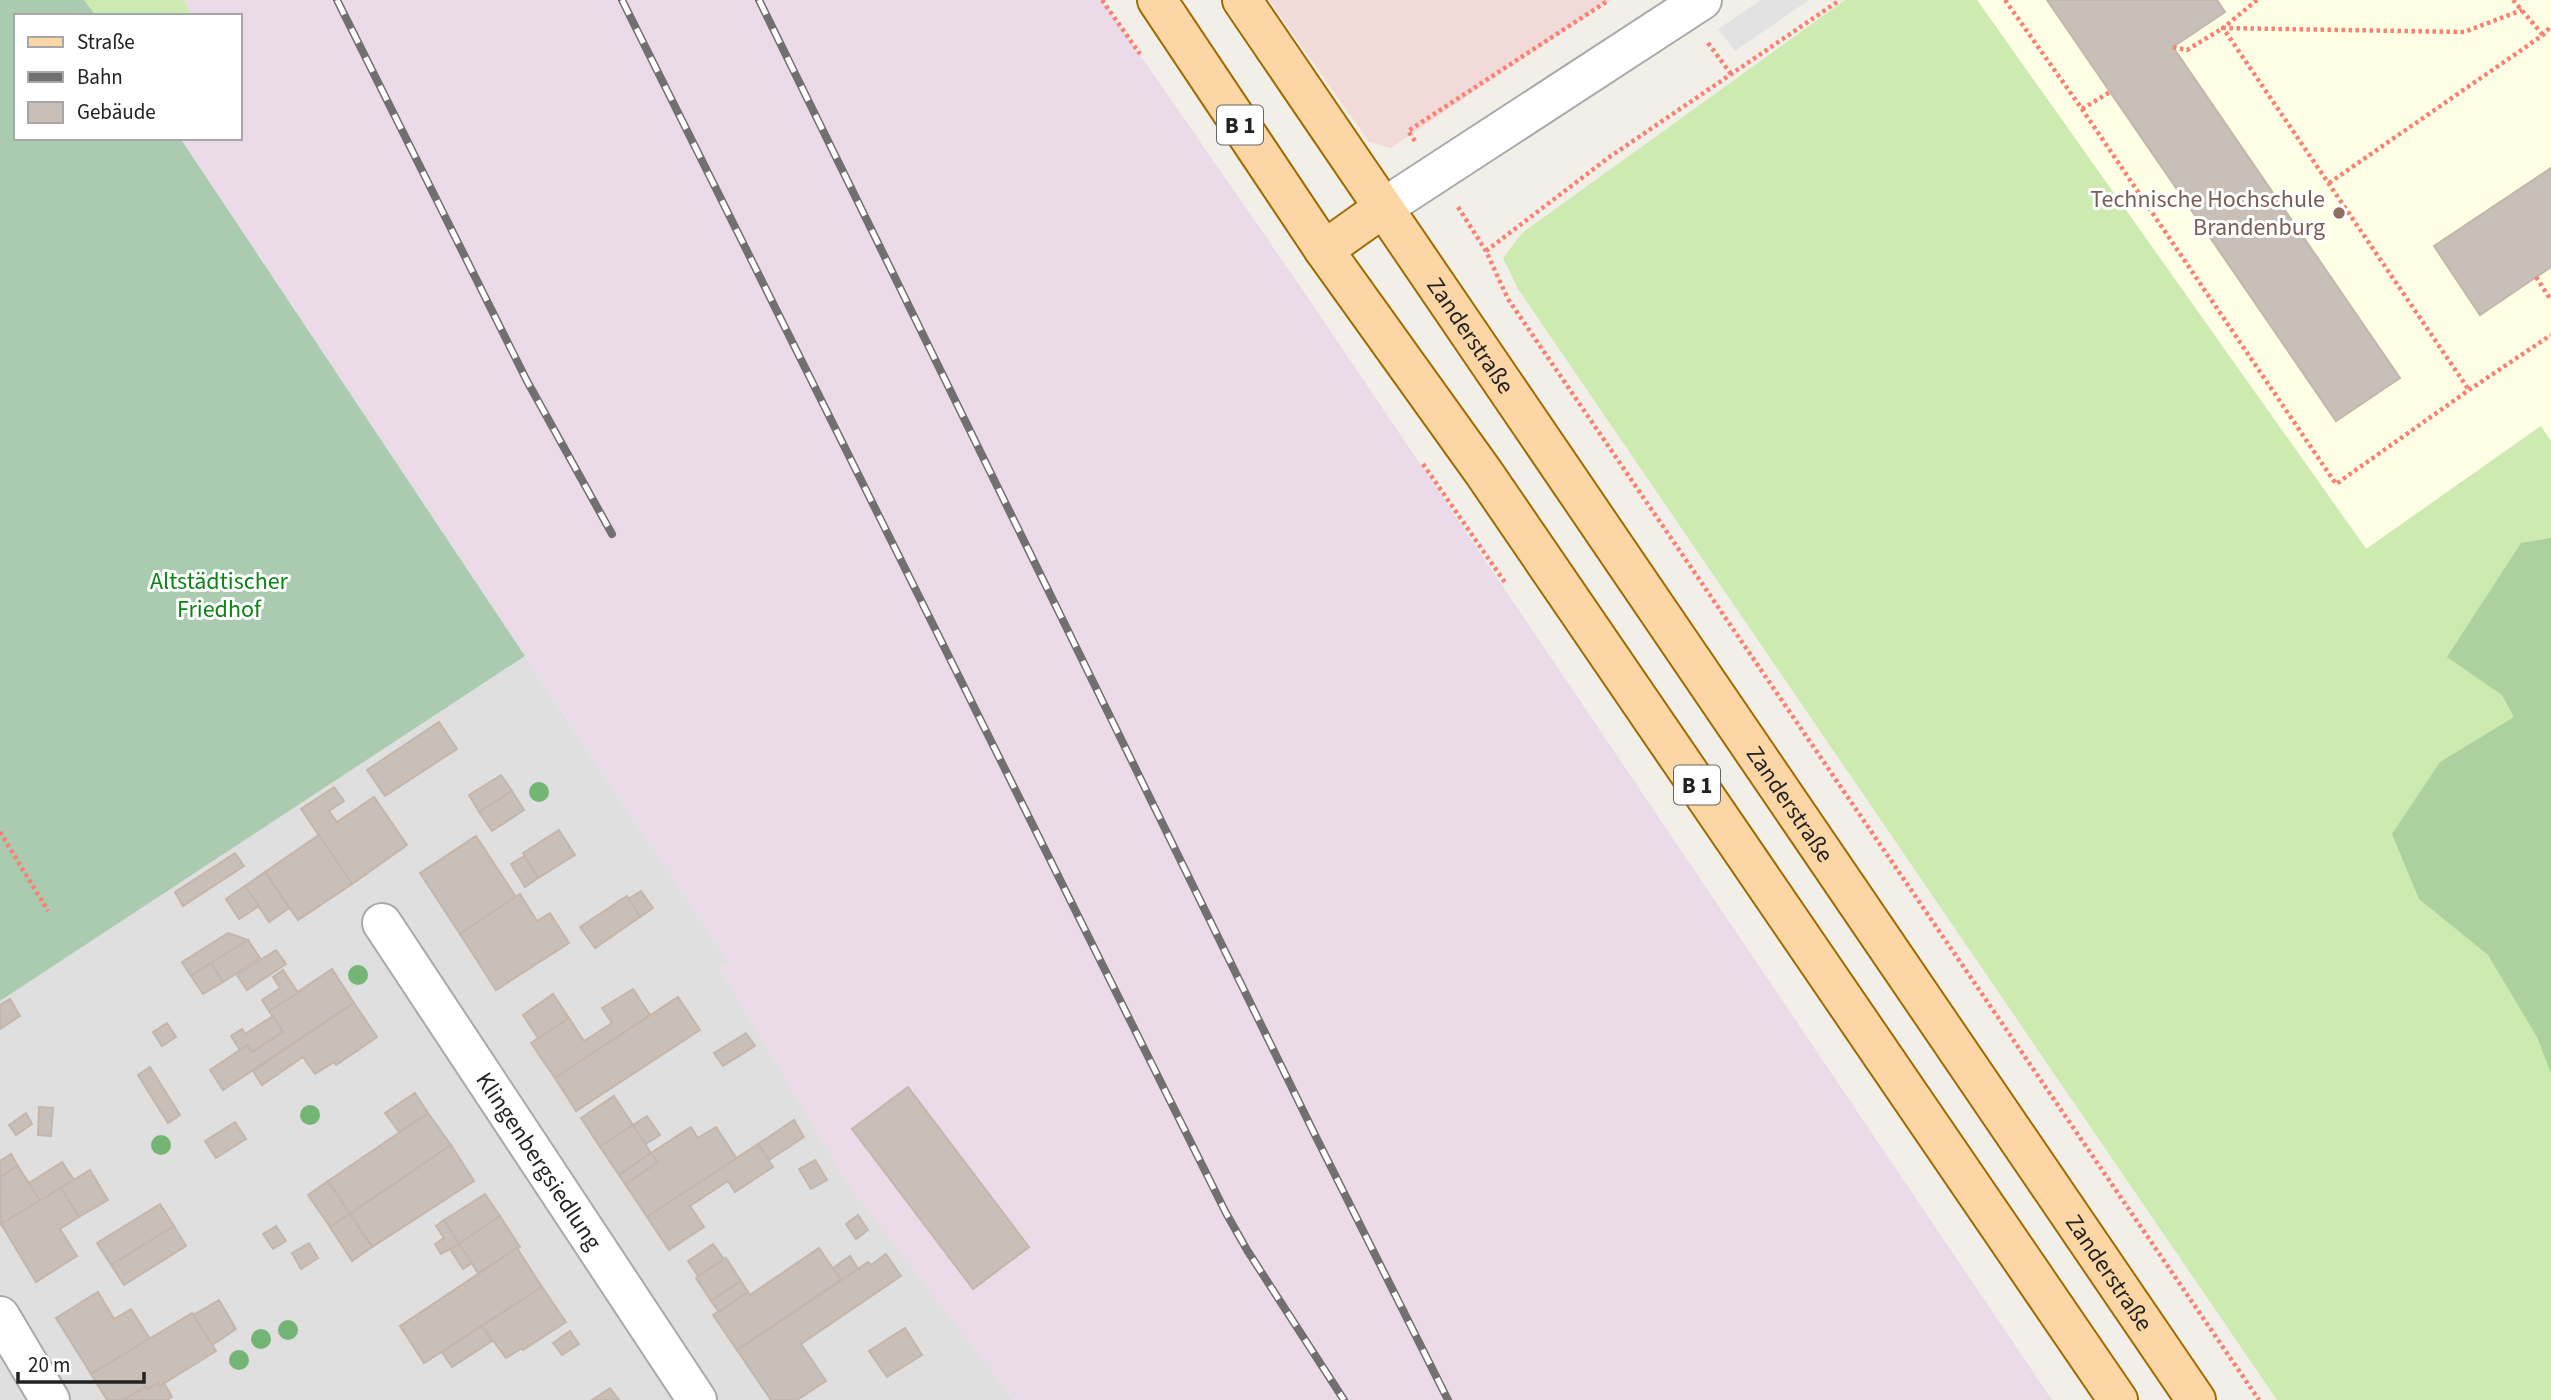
<svg xmlns="http://www.w3.org/2000/svg" width="2551" height="1400" font-family="'Source Sans 3',sans-serif">
<rect width="100%" height="100%" fill="#f2efe9"/>
<!-- residential -->
<polygon fill="#e0dfdf" points="525,656 729,962 720,968 847,1182 1014,1400 0,1400 0,1001"/>
<!-- commercial -->
<polygon fill="#f2dad9" points="1269,0 1610,0 1391,148 1369,142"/>
<!-- industrial -->
<polygon fill="#ebdbe8" points="184,0 1102,0 1300,286 2052,1400 1014,1400 847,1182 720,968 729,962 180,138 240,138 240,16 191,16"/>
<!-- education -->
<polygon fill="#ffffe5" points="1977,0 2551,0 2551,441 2540,426 2367,549"/>
<!-- grass -->
<g fill="#cdebb0">
<polygon points="84,0 184,0 191,16 96,16"/>
<polygon points="1845,0 1977,0 2366,549 2541,426 2551,441 2551,1400 2277,1400 1518,289 1503,258 1522,233"/>
</g>
<!-- forest -->
<polygon fill="#add19e" points="2551,538 2551,1073 2537,1037 2488,955 2419,899 2392,834 2440,762 2514,717 2502,695 2447,657 2521,543"/>
<!-- cemetery -->
<polygon fill="#aacbaf" points="0,0 84,0 96,16 16,16 16,138 180,138 525,656 0,1001"/>
<!-- parking -->
<polygon fill="#e2e2e2" points="1761,0 1809,0 1735,51 1718,29"/>
<!-- building -->
<g fill="#c7bfb8" stroke="#c4b6ab" stroke-width="2">
<polygon points="2047,0 2217,0 2225,12 2173,47 2400,378 2336,421"/>
<polygon points="2551,168 2551,267 2480,315 2434,246"/>
<polygon points="439,722 457,749 385,796 367,770"/>
<polygon points="501,775 512,791 479,812 469,795"/>
<polygon points="334,787 344,801 329,811 337,822 374,797 407,845 352,884 301,809"/>
<polygon points="512,791 524,810 492,831 479,812"/>
<polygon points="559,830 575,855 538,878 523,853"/>
<polygon points="319,835 352,884 298,920 265,872"/>
<polygon points="476,836 516,897 460,934 420,873"/>
<polygon points="235,853 244,866 183,906 175,892"/>
<polygon points="524,856 538,878 525,887 511,864"/>
<polygon points="265,872 289,908 269,922 245,886"/>
<polygon points="245,886 259,906 239,919 226,899"/>
<polygon points="641,891 653,908 640,917 628,899"/>
<polygon points="520,894 537,921 550,913 569,943 496,990 460,934"/>
<polygon points="627,896 640,917 595,948 580,927"/>
<polygon points="228,933 248,940 191,976 182,962"/>
<polygon points="248,940 260,958 223,982 211,963"/>
<polygon points="276,950 286,964 247,990 237,975"/>
<polygon points="211,963 223,982 203,994 191,976"/>
<polygon points="332,969 354,1003 223,1090 210,1070 247,1045 252,1052 283,1032 269,1011"/>
<polygon points="283,970 298,993 269,1011 262,1000 280,988 273,977"/>
<polygon points="633,989 650,1015 555,1078 531,1043 569,1018 584,1041 612,1023 602,1008"/>
<polygon points="553,994 569,1018 538,1038 523,1015"/>
<polygon points="678,997 700,1030 576,1111 555,1078"/>
<polygon points="10,999 20,1016 0,1029 0,1005"/>
<polygon points="354,1003 377,1037 336,1065 334,1062 315,1074 303,1057 262,1085 253,1071"/>
<polygon points="273,1016 283,1032 252,1052 247,1045 240,1050 231,1036 242,1029 245,1034"/>
<polygon points="167,1023 176,1037 162,1046 153,1032"/>
<polygon points="746,1033 755,1046 723,1066 714,1053"/>
<polygon points="150,1067 180,1115 168,1123 138,1075"/>
<polygon points="908,1087 1029,1247 973,1289 852,1129"/>
<polygon points="415,1093 428,1113 399,1132 385,1113"/>
<polygon points="614,1096 633,1125 600,1147 581,1118"/>
<polygon points="39,1107 53,1108 51,1136 38,1135"/>
<polygon points="26,1113 32,1124 16,1135 9,1125"/>
<polygon points="428,1113 451,1145 350,1214 328,1181"/>
<polygon points="647,1116 660,1135 646,1144 633,1125"/>
<polygon points="794,1120 804,1137 769,1160 758,1144"/>
<polygon points="235,1122 246,1139 216,1158 205,1141"/>
<polygon points="633,1125 651,1153 619,1175 600,1147"/>
<polygon points="691,1127 698,1138 716,1127 737,1159 647,1217 625,1184 658,1162 651,1153"/>
<polygon points="758,1144 773,1167 735,1192 728,1181 690,1206 704,1227 669,1250 647,1217"/>
<polygon points="451,1145 474,1181 372,1247 350,1214"/>
<polygon points="651,1153 658,1162 625,1184 619,1175"/>
<polygon points="11,1154 18,1166 0,1177 0,1161"/>
<polygon points="815,1160 827,1180 811,1189 799,1169"/>
<polygon points="62,1162 74,1180 40,1201 29,1183"/>
<polygon points="18,1166 40,1201 1,1224 0,1177"/>
<polygon points="90,1170 108,1200 79,1217 61,1188"/>
<polygon points="328,1181 350,1214 330,1227 308,1195"/>
<polygon points="61,1188 79,1217 60,1229 77,1256 36,1282 1,1224"/>
<polygon points="485,1194 500,1216 459,1244 444,1220"/>
<polygon points="160,1204 174,1226 111,1265 97,1243"/>
<polygon points="350,1214 372,1247 352,1261 330,1227"/>
<polygon points="858,1215 868,1230 856,1239 846,1224"/>
<polygon points="500,1216 520,1247 478,1273 459,1244"/>
<polygon points="444,1220 459,1244 441,1254 435,1244 444,1238 436,1226"/>
<polygon points="174,1226 186,1246 124,1285 111,1265"/>
<polygon points="276,1226 286,1241 273,1249 263,1234"/>
<polygon points="309,1243 318,1258 301,1269 292,1253"/>
<polygon points="459,1244 472,1263 463,1269 450,1249"/>
<polygon points="713,1244 724,1259 698,1276 688,1261"/>
<polygon points="517,1248 542,1287 424,1363 400,1326"/>
<polygon points="819,1248 841,1280 737,1350 713,1315 748,1292 750,1295"/>
<polygon points="886,1254 901,1276 801,1344 826,1381 797,1400 771,1400 737,1350 868,1262 871,1265"/>
<polygon points="850,1256 858,1269 841,1280 833,1268"/>
<polygon points="726,1258 741,1281 711,1301 696,1278"/>
<polygon points="741,1281 748,1292 719,1312 711,1301"/>
<polygon points="542,1287 566,1322 523,1350 522,1348 506,1358 482,1326"/>
<polygon points="98,1292 114,1319 131,1309 150,1339 91,1374 56,1318"/>
<polygon points="219,1300 236,1329 212,1345 193,1315"/>
<polygon points="192,1313 216,1351 160,1386 158,1383 147,1389 145,1387 124,1400 107,1400 91,1374"/>
<polygon points="482,1326 492,1341 452,1367 442,1352"/>
<polygon points="905,1328 922,1355 887,1377 869,1351"/>
<polygon points="570,1331 579,1344 562,1355 553,1343"/>
<polygon points="158,1383 160,1386 164,1383 172,1397 167,1400 124,1400 145,1387 147,1389"/>
<polygon points="610,1388 619,1400 592,1400"/>
</g>
<g fill="none" stroke-linecap="round" stroke-linejoin="round">
<defs>
<g id="minor">
<polyline points="1383,208 1702,0"/>
<path id="s1" d="M382,923L697,1400"/>
<polyline points="0,1316 50,1400"/>
</g>
<g id="major">
<polyline points="1157,0 1324,250 1484,473 2118,1400"/>
<path id="s2" d="M1242,0L2196,1400"/>
<polyline points="1324,250 1383,208"/>
</g>
</defs>
<!-- minor casing -->
<use href="#minor" stroke="#a9a9a9" stroke-width="42"/>
<!-- major casing -->
<use href="#major" stroke="#a06b00" stroke-width="42"/>
<!-- path -->
<g stroke="#fa8072" stroke-width="4.5" stroke-dasharray="3.5 3.5" stroke-linecap="butt">
<polyline points="1102,0 1140,54"/>
<polyline points="2005,0 2082,109 2336,484 2469,390 2551,335"/>
<polyline points="2257,0 2223,28 2469,390"/>
<polyline points="2513,0 2543,35"/>
<polyline points="1708,43 1731,74"/>
<polyline points="2173,47 2187,50 2223,28 2464,32 2522,10"/>
<polyline points="2082,109 2110,92"/>
<polyline points="1415,141 1408,131 1609,0"/>
<polyline points="2329,183 2543,35 2551,26"/>
<polyline points="1458,207 1486,251 1508,299 2259,1400"/>
<polyline points="1486,251 1608,158 1840,0"/>
<polyline points="2536,277 2551,300"/>
<polyline points="1423,464 1506,584"/>
<polyline points="0,832 48,911"/>
</g>
<!-- minor -->
<use href="#minor" stroke="#fff" stroke-width="38"/>
<!-- major -->
<use href="#major" stroke="#fcd6a4" stroke-width="38"/>
<defs>
<g id="rail">
<polyline points="337,0 527,381 612,534"/>
<polyline points="622,0 1226,1213 1247,1250 1344,1400"/>
<polyline points="759,0 1318,1141 1448,1400"/>
</g>
</defs>
<!-- rail casing -->
<use href="#rail" stroke="#707070" stroke-width="8"/>
<!-- rail -->
<use href="#rail" stroke="#fff" stroke-width="5" stroke-dasharray="16" stroke-linecap="butt"/>
</g>
<!-- trees -->
<g fill="#74b475">
<circle cx="539" cy="792" r="10"/>
<circle cx="358" cy="975" r="10"/>
<circle cx="310" cy="1115" r="10"/>
<circle cx="161" cy="1145" r="10"/>
<circle cx="288" cy="1330" r="10"/>
<circle cx="261" cy="1339" r="10"/>
<circle cx="239" cy="1360" r="10"/>
</g>
<!-- markers -->
<circle fill="#8d6e63" stroke="#fff" stroke-width="2.5" cx="2339" cy="213" r="7"/>
<g text-anchor="middle" dominant-baseline="central" stroke-width="6" stroke-linejoin="round" paint-order="stroke">
<!-- shield labels -->
<g fill="#fff" stroke="#646464" stroke-width="2">
<rect x="1217" y="105.5" width="46" height="39" rx="5"/>
<rect x="1674" y="765.5" width="46" height="39" rx="5"/>
</g>
<g font-size="23" font-weight="bold" fill="#222">
<text x="1240" y="125">B 1</text>
<text x="1697" y="785">B 1</text>
</g>
<!-- education labels -->
<g font-size="24" fill="#785e54" stroke="#fff" text-anchor="end">
<text x="2325" y="199">Technische Hochschule<tspan x="2325" dy="28">Brandenburg</tspan></text>
</g>
<!-- street labels -->
<g font-size="24" fill="#222" stroke="#fff">
<text stroke="none"><textPath href="#s2" startOffset="406">Zanderstraße</textPath></text>
<text stroke="none"><textPath href="#s2" startOffset="973">Zanderstraße</textPath></text>
<text stroke="none"><textPath href="#s1" startOffset="285">Klingenbergsiedlung</textPath></text>
<text stroke="none"><textPath href="#s2" startOffset="1540">Zanderstraße</textPath></text>
</g>
<!-- park labels -->
<g font-size="24" fill="#0c8416" stroke="#fff">
<text x="219" y="581">Altstädtischer<tspan x="219" dy="28">Friedhof</tspan></text>
</g>
</g>
<!-- legend -->
<rect x="14" y="14" width="228" height="126" fill="#ffffff" stroke="#a7a7a7" stroke-width="2"/>
<rect x="28" y="37" width="35" height="10" fill="#fcd6a4" stroke="#a7a7a7" stroke-width="2"/>
<text x="77" y="49" font-size="21" fill="#222222">Straße</text>
<rect x="28" y="72" width="35" height="10" fill="#707070" stroke="#a7a7a7" stroke-width="2"/>
<text x="77" y="84" font-size="21" fill="#222222">Bahn</text>
<rect x="28" y="102" width="35" height="21" fill="#c7bfb8" stroke="#a7a7a7" stroke-width="2"/>
<text x="77" y="119" font-size="21" fill="#222222">Gebäude</text>
<!-- scale -->
<path d="M18 1372v10h126v-10" fill="none" stroke="#222222" stroke-width="3.5"/>
<text x="28" y="1372" font-size="21" fill="#222222" stroke="#ffffff" stroke-width="5" paint-order="stroke">20 m</text>
</svg>
